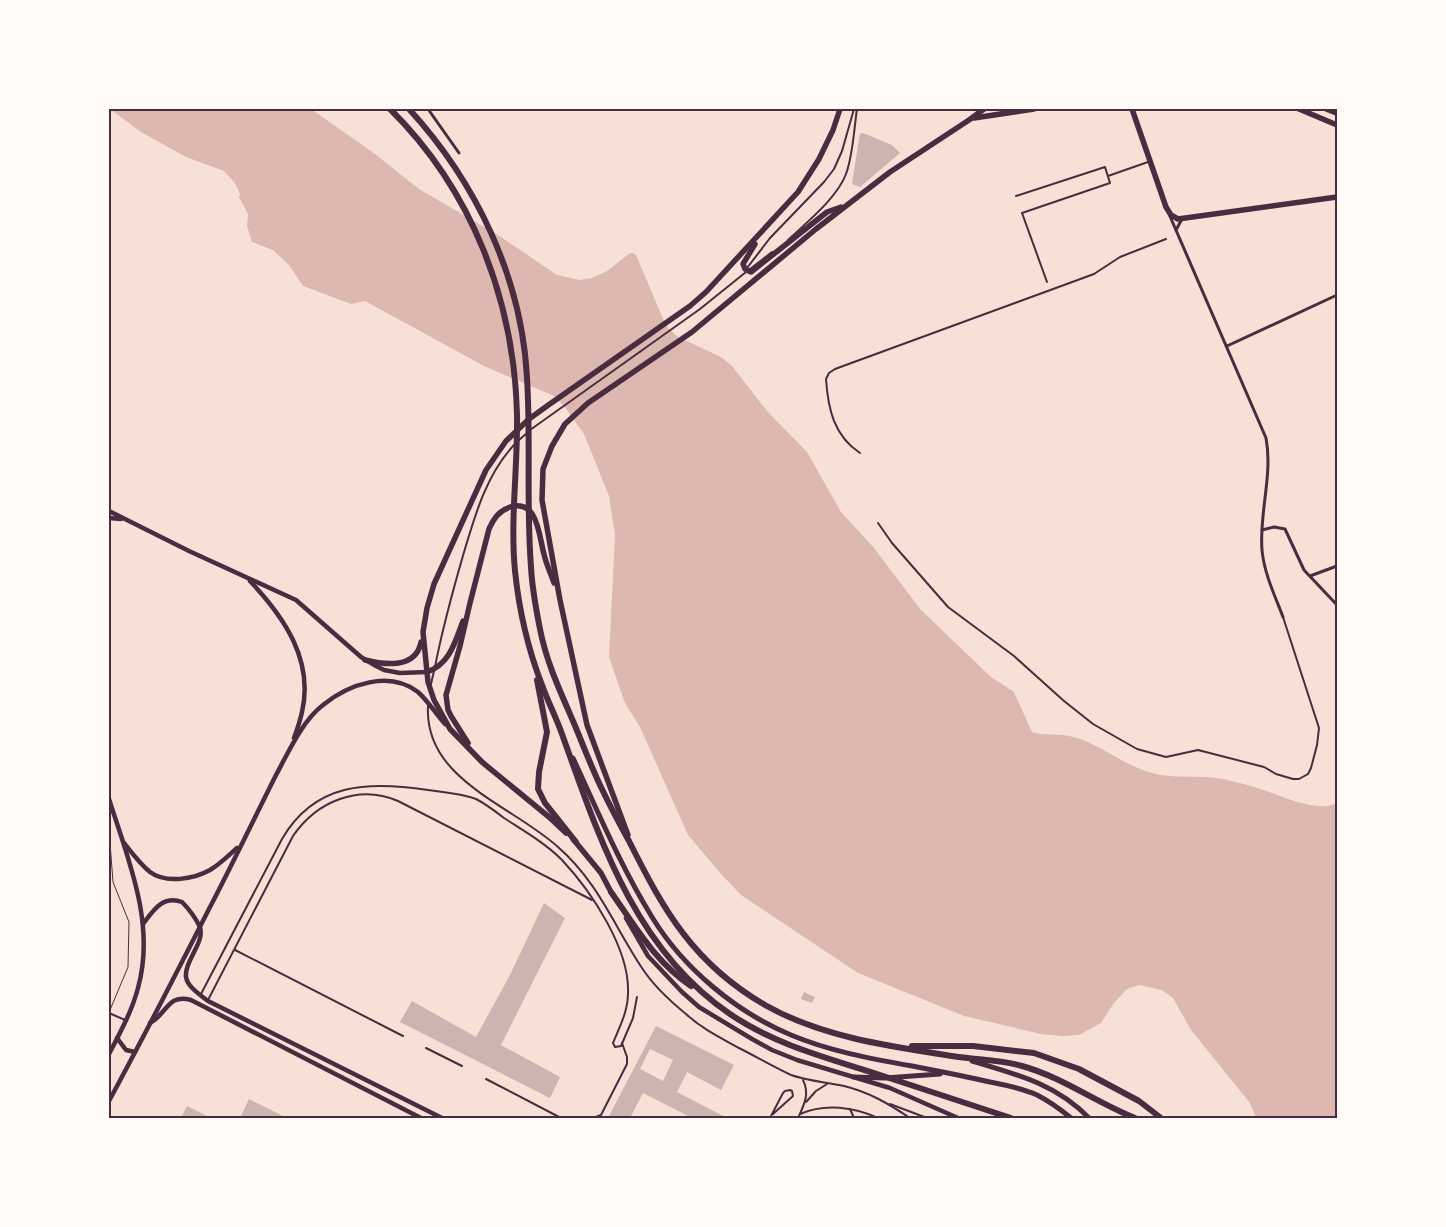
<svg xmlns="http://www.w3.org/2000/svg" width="1446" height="1227" font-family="'Fira Sans Condensed',sans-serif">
<rect width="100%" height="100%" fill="#f7e1d7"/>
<!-- water -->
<path fill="#dcb8b0" d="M110,109H311L375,154L419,189L498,235L557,275L580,280L592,278L607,271L630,253H633L636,255L666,326L678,337L721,357L732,366L767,411L807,452L841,512L874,548L921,610L991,677L1014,692L1032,732C1043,736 1060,733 1073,737C1100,744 1122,764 1149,772C1167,778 1187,776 1205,777C1221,778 1238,782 1254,787C1277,793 1314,814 1337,803V1118H1254L1255,1115L1250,1103L1191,1030L1173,998L1162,990L1139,985L1127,989L1114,1003L1101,1023L1079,1035L1062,1036L1041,1034L964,1016L858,973L741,895L722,875L688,835L640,727L625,703L609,657L615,535L609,496L584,434L564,406L554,396L484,366L365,301L351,304L303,286L289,265L273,250L252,242L247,226L248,214L239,197L240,194L235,183L224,171L186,157L141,132Z"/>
<!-- building -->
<g fill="#ccb4b1" fill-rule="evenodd">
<polygon points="863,133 892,145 900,153 860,187 852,184 859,139 860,134"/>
<polygon points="544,903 565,918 501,1045 560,1077 550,1098 400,1022 412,1001 476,1037 510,975"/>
<polygon points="804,992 815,997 812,1003 801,999"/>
<path d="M656,1026L734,1065L721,1090L687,1072L677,1092L727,1118H692L643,1093L630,1118H608ZM650,1049L673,1060L663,1081L640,1069Z"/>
<polygon points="249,1099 287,1118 240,1118"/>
<polygon points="187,1106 211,1118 181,1118"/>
</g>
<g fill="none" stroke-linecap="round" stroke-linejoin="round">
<!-- path -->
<polyline stroke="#4a2c40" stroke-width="1" points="109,830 113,882 129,922 128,967 110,1010"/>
<!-- service -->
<g stroke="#4a2c40" stroke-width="2">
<polyline points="1108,176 1148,162"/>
<polyline points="1016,196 1105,167 1110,183 1022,213 1047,282"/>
<path d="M788,240C807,222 837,198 846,174C853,155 854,129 857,109"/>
<polyline points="747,268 770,238 824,182 834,169 842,151 854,109"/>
<polyline points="750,269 772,252"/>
<polyline points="530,430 700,309 746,272"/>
<polyline points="519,440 527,433"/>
<path d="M860,453C834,436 828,409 826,379L829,373L835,369L1094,274L1120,257L1166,239"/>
<polyline points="878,523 892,543 948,607 1014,656 1064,701 1093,724 1137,749 1166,757 1198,750 1264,767 1276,774 1293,779 1299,779 1308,774 1311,768 1317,745 1319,728 1283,617"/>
<path d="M435,667C442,630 452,594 462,559C474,519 485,476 514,445"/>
<polyline points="431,684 434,671"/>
<path d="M428,706C424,780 512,805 558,847C598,882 613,924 642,968C653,985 670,1001 686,1014C701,1028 719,1037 737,1047C755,1056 772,1066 791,1075C808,1081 826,1082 844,1086C869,1092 889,1104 910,1118"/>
<polyline points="235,950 403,1036"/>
<path d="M201,994L282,839C315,782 369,781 428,790C443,792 461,793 476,799C486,804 495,811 504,818C524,831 545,843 562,860C591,891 630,949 628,993C628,1011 620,1026 613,1043L615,1047L621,1046L633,1018L637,997"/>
<path d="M208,1000L293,836C317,801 359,784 398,801L592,900"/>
<polyline points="109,1013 125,1020"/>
<polyline points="426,1048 462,1066"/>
<polyline points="486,1079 561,1118"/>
<polyline points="806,1102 816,1091 827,1084"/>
<polyline points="890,1104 927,1118"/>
<polyline points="850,1109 854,1118"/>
<path d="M800,1114C825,1103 854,1107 878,1118"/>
<polyline points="593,1118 601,1115 627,1064 627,1057 622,1043"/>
<polyline points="770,1118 783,1093 785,1091 790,1090 792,1091 793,1096 773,1114"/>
<path d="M798,1118C804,1105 810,1094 803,1080"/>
</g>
<!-- minor -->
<g stroke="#4a2c40" stroke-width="3">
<polyline points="428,109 459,153"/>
<path d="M1169,214L1266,438C1273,475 1259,513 1262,550C1264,573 1275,596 1283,617"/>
<polyline points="1176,230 1182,219"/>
<polyline points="1227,346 1337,295"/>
<polyline points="1262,530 1274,527 1285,529 1304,570 1337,605"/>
<polyline points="1310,576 1337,566"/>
</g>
<!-- tertiary -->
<g stroke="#4a2c40" stroke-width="4.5">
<polyline points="109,511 189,551 296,600 361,657 376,666 384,670 400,673 427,672"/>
<polyline points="109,518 121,519"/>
<path d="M250,581C284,617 314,660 302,712C300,721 297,730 294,738"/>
<path d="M109,799C128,859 156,924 138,988C132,1011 120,1033 109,1054"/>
<path d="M124,843C132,853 140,864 150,872C166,884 194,879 210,870C220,864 229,855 237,848"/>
<polyline points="626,918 648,956 682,992 699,1007 752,1039 772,1050 797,1060 890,1088 958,1118"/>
<path d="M143,924C153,911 162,895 182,902C188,908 196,919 200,927C202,934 200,940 197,946C182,976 179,980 208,1001L442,1118"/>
<path d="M150,1023C167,1014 168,993 191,1000L421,1118"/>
<polyline points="117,1038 126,1050 135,1052"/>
<path d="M109,1101C143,1038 176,974 209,909C232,865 253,821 275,777C288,753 302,721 323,705C349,684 389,670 418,692C428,701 436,714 445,724"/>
</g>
<!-- secondary -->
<g stroke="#4a2c40" stroke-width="5">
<path d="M573,758C598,812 621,867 652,917C683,968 736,1012 791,1035C829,1051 872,1059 912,1066C938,1071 964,1076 990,1082C1005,1085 1022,1088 1037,1095C1049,1101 1060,1109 1071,1118"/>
<path d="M972,1061C1016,1074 1056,1084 1089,1118"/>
<polyline points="854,1077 885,1078 940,1074"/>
</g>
<!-- trunk -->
<g stroke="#4a2c40" stroke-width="5.5">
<polyline points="1132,109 1166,207 1171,215 1178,219 1337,197"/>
<polyline points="1299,109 1337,125"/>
<polyline points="974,118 1034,109"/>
<polyline points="755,244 743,264 745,269 751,272 827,212 841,207"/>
<path d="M365,660C385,665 416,669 421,642"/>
<path d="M427,672C450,664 455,642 463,621"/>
<path d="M468,743L451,716L448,710L446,695L460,646L470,603L489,529C494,518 499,511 510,507C538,498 539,537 544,554C546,564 551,574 554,583"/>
<polyline points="566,833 549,817 482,762 450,729 434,700 428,682 423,632 427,608 434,584 486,470 506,441 529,419 547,406 690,306 706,292 798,192 819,159 833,130 840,109"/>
<polyline points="628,835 587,725 560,600 542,500 543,469 552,446 565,424 588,403 692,332 816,229 890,172 969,120 984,109"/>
<polyline points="573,839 601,873 611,892"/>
</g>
<!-- motorway -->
<g stroke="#4a2c40" stroke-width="6">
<path d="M390,109C472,190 514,300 517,414C518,467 510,519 515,571C519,610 528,649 542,685C548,702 556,717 562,734C599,837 634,949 730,1014C774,1044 824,1057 874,1073C920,1088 966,1103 1011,1118"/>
<path d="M409,109C476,182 522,278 527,378C531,441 526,504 531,567C532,587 536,609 540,629C546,661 560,691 573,721C582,742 590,764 600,785C609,804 619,823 629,841C664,911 694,964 765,1005C823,1038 894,1047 959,1057C980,1060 1001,1060 1022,1066C1062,1077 1097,1103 1135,1118"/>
<polyline points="1327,109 1337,113"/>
<polyline points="537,680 547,732 539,772 538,789 545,803 576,842"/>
<path d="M611,892C635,926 656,963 691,986"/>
<polyline points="912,1046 973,1046 1034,1053 1079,1069 1139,1101 1161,1118"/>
</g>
</g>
<!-- border -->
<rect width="1446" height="1227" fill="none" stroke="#fffaf5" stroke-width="220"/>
<rect x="110" y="110" width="1226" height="1007" fill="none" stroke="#4a2c40" stroke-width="2"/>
</svg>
